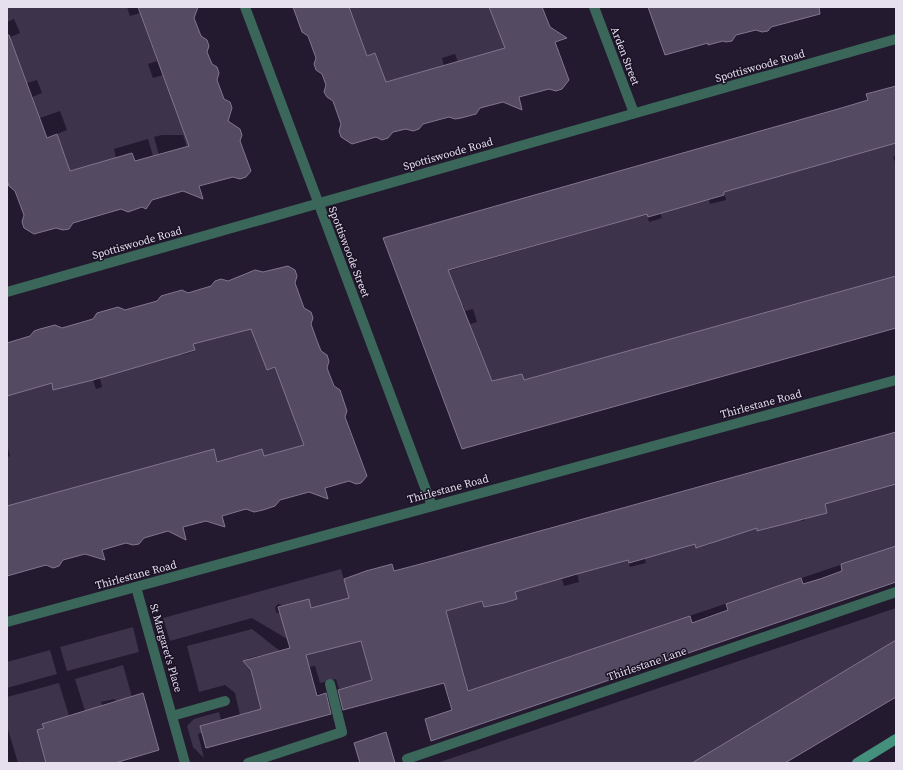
<svg xmlns="http://www.w3.org/2000/svg" width="903" height="770" font-family="'Source Serif 4',serif">
<rect width="100%" height="100%" fill="#241a2f"/>
<!-- green -->
<g fill="#3d334a">
<polygon points="7,7 127,7 130,16 140,13 157,61 148,64 153,78 163,75 192,127 189,153 183,135 162,135 154,137 159,155 153,156 148,139 114,149 116,158 70,171 57,134 67,130 60,111 40,118 32,97 42,93 37,80 27,83 10,37 20,33 14,19 7,22"/>
<polygon points="349,7 489,7 505,48 458,62 455,54 442,58 444,66 388,81 381,91 377,59 374,53 367,56"/>
<path d="M896,139V155L893,157L896,164V276L525,380H524L522,374L514,376L487,390L491,379L470,324L477,322L473,309L465,311L463,305H461L440,264L452,270L647,214L649,222L662,218L659,210C677,208 693,206 708,196L710,204L726,200L724,192L874,149L878,142Z"/>
<polygon points="258,321 263,359 267,370 275,367 313,443 264,456 262,450 214,463 174,460 7,506 7,457 10,456 7,444 7,396 52,383 54,390 68,386 91,373 96,389 102,387 98,371 118,372 133,368 131,361 149,364 154,362 152,355 180,348 182,355 195,351 193,344 249,329"/>
<polygon points="896,484 896,546 468,691 446,611 482,601 484,607 517,599 515,592 562,579 564,586 579,582 577,574 628,560 630,567 646,563 644,556 682,548 681,545 695,541 697,548 711,544 710,536 755,523 758,531 773,527 799,511 802,521 805,520 803,510 827,513 825,504"/>
<polygon points="341,569 372,680 339,689 336,679 320,683 315,666 309,667 306,655 349,644 311,608 308,599 283,605 278,604 275,607 276,612 280,614 287,639 252,618 170,641 163,618"/>
<polygon points="896,608 896,640 692,763 437,763"/>
<polygon points="133,627 139,652 67,671 60,647"/>
<polygon points="252,629 280,651 249,658 246,661 247,666 250,668 262,712 240,715 235,693 225,685 199,692 187,646"/>
<polygon points="50,650 57,674 7,688 7,662"/>
<polygon points="123,665 132,697 116,701 115,699 101,702 102,706 85,711 75,679"/>
<polygon points="59,683 69,716 43,724 44,728 37,730 46,763 18,763 7,726 7,697"/>
<polygon points="219,712 221,720 200,726 202,733 198,734 204,758 193,747 187,726 194,719"/>
</g>
<!-- building -->
<g fill="#544a61" stroke="#81768f">
<polygon points="138,7 198,7 194,18 201,36 207,40 209,46 207,52 212,64 217,67 219,73 217,80 224,99 230,102 232,108 228,121 240,129 242,135 240,141 251,171 246,177 240,179 233,177 199,186 203,199 183,191 152,200 146,209 142,207 128,212 121,209 73,223 69,229 63,230 56,228 34,234 24,228 22,222 24,215 15,191 9,186 7,180 7,35 9,35 47,138 57,134 70,171 132,153 135,161 189,146"/>
<polygon points="293,7 349,7 367,56 375,53 386,82 505,48 489,7 542,7 550,27 567,38 555,42 569,80 562,89 556,91 549,89 519,97 522,110 503,102 480,108 476,114 461,118 455,119 449,117 423,124 419,129 413,131 406,129 393,132 388,138 382,140 376,137 352,144 341,137 339,131 341,124 333,101 327,97 324,92 326,85 322,74 316,70 314,64 316,58 308,36 302,32"/>
<polygon points="648,7 819,7 820,14 771,27 768,31 762,32 756,30 736,35 732,41 726,42 723,41 708,45 708,43 665,55"/>
<polygon points="896,86 896,143 724,192 724,195 648,217 647,214 448,270 492,381 522,374 524,380 896,276 896,328 462,449 383,238 838,109 868,100 866,94"/>
<polygon points="288,266 295,270 297,276 295,283 304,308 311,312 313,318 311,324 316,338 321,351 327,355 329,361 327,368 334,386 340,390 347,411 345,417 367,476 361,483 356,484 349,481 325,488 328,499 309,492 280,500 275,506 263,510 254,512 246,509 222,516 225,527 206,521 183,527 186,540 168,531 144,538 139,544 133,545 126,543 102,550 105,560 85,554 63,560 59,566 53,568 46,565 7,576 7,506 214,449 217,462 262,449 264,456 304,445 275,367 267,370 251,329 193,344 195,350 93,380 53,390 52,383 7,396 7,343 30,336 34,331 40,329 55,325 62,328 93,319 97,313 118,307 125,310 157,301 161,296 182,290 188,293 211,286 215,281 221,279 228,281 255,270 263,272"/>
<polygon points="896,432 896,484 825,504 827,513 757,531 757,528 696,548 695,544 629,563 628,560 577,574 515,592 517,599 504,603 484,607 482,601 446,611 468,691 690,616 692,623 728,610 726,604 801,578 803,584 820,579 842,571 841,564 896,546 896,582 431,741 425,719 452,710 444,683 343,710 338,690 372,680 361,641 306,655 317,696 326,693 331,714 206,748 200,726 261,709 251,670 243,661 290,648 278,607 309,599 311,608 349,598 344,579 366,571 392,564 394,571 432,561"/>
<polygon points="896,640 896,697 785,763 692,763"/>
<polygon points="143,693 159,750 115,763 46,763 37,730 44,728 42,724"/>
<polygon points="386,732 395,763 360,763 354,743"/>
</g>
<g fill="none" stroke-linecap="round" stroke-linejoin="round">
<!-- lane -->
<polyline stroke="#3b675b" stroke-width="10" points="172,716 225,701"/>
<!-- street -->
<g stroke="#3b675b" stroke-width="10">
<polyline points="245,7 432,506"/>
<polyline points="594,7 634,113"/>
<polyline points="7,292 896,39"/>
<polyline points="136,587 185,763"/>
<polyline points="7,622 896,380"/>
<polyline points="407,759 896,592"/>
<polyline points="248,763 342,732 330,684"/>
</g>
<!-- secondary -->
<polyline stroke="#45907c" stroke-width="10" points="857,763 896,739"/>
</g>
<g text-anchor="middle" dominant-baseline="central" stroke-width="3" stroke-linejoin="round" paint-order="stroke">
<!-- street labels -->
<g font-size="11" fill="#e5dfee" stroke="#1a1125">
<text transform="translate(625 56) rotate(69)">Arden Street</text>
<text transform="translate(760 66) rotate(-16)">Spottiswoode Road</text>
<text transform="translate(448 154) rotate(-16)">Spottiswoode Road</text>
<text transform="translate(137 243) rotate(-16)">Spottiswoode Road</text>
<text transform="translate(349 252) rotate(69)">Spottiswoode Street</text>
<text transform="translate(761 404) rotate(-15)">Thirlestane Road</text>
<text transform="translate(448 489) rotate(-15)">Thirlestane Road</text>
<text transform="translate(136 575) rotate(-15)">Thirlestane Road</text>
<text transform="translate(166 648) rotate(74)">St Margaret's Place</text>
<text transform="translate(647 664) rotate(-19)">Thirlestane Lane</text>
</g>
</g>
<!-- border -->
<rect width="903" height="770" fill="none" stroke="#e5dfee" stroke-width="16"/>
</svg>
